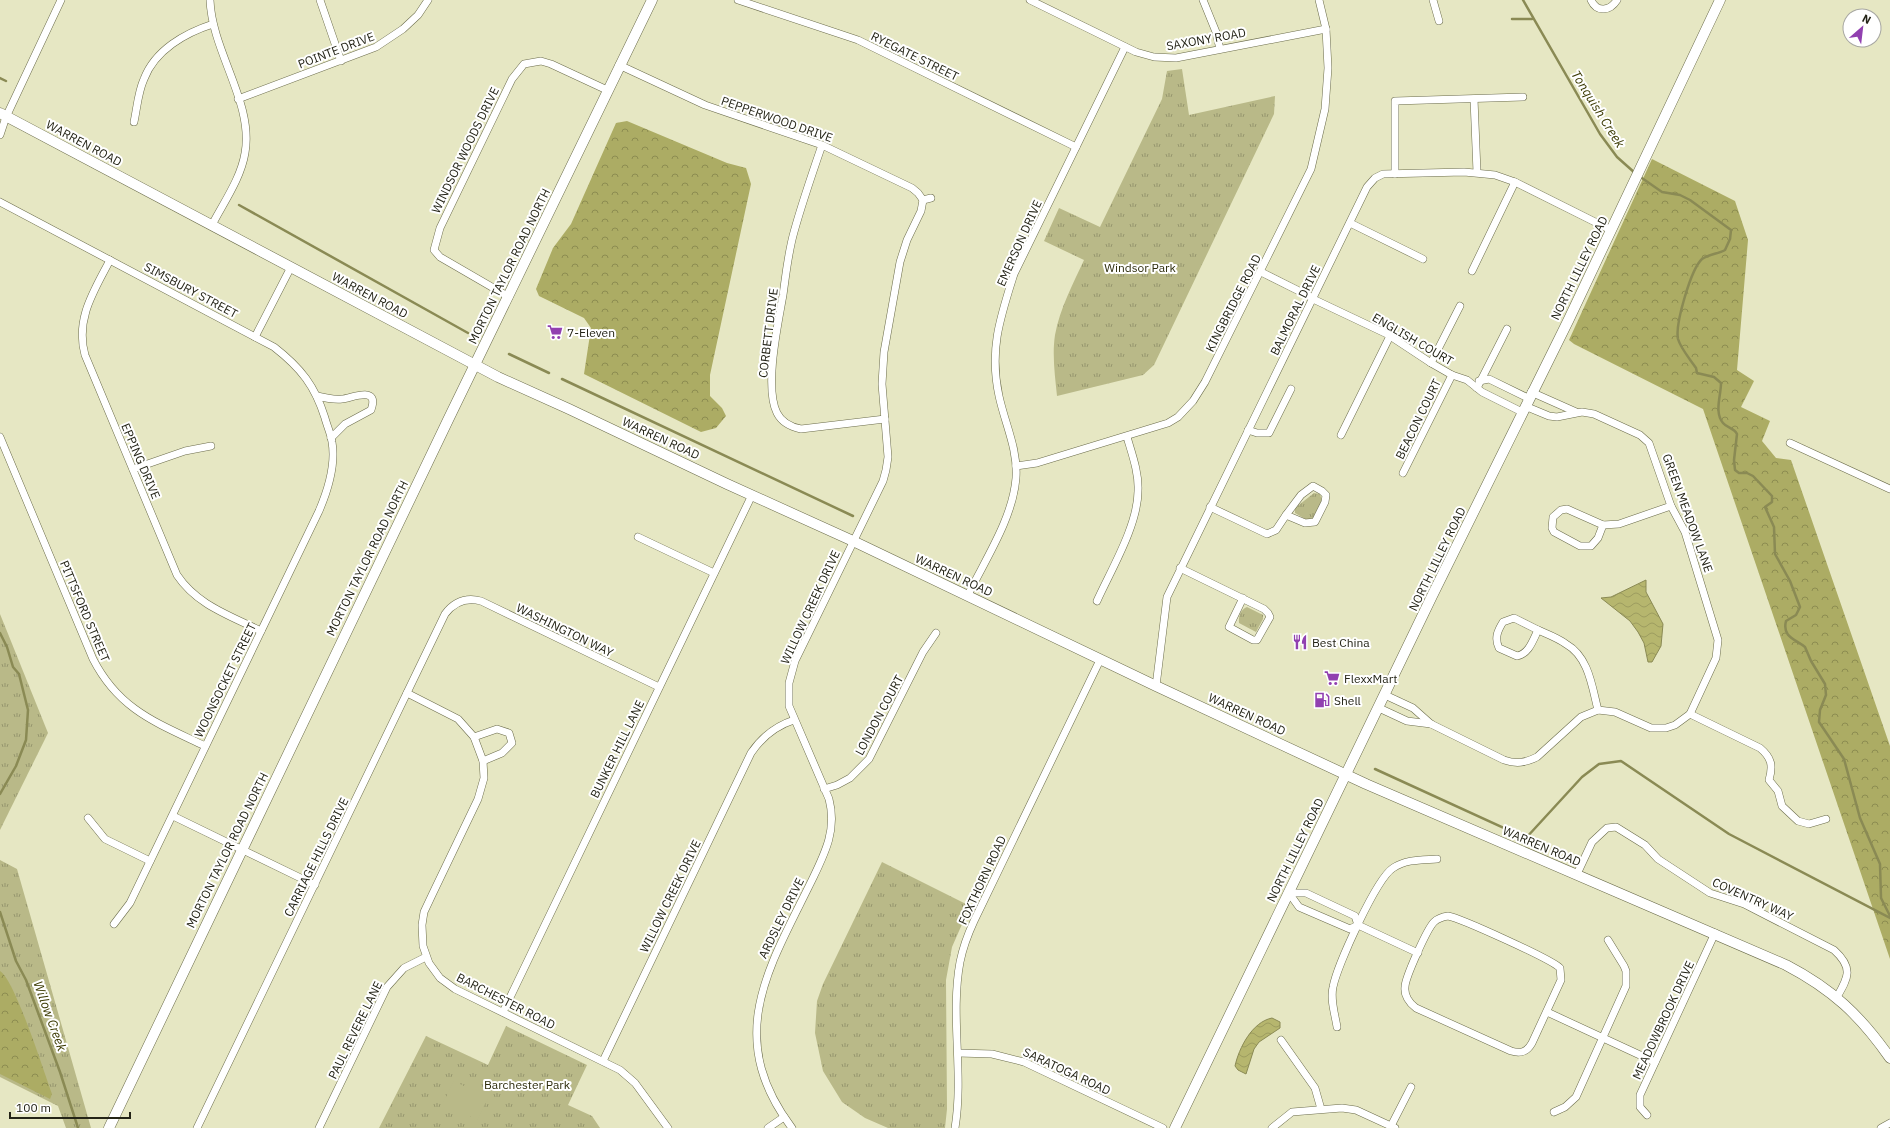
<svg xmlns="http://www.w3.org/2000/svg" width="1890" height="1128" font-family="'IBM Plex Sans',sans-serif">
<defs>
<pattern id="grass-tufts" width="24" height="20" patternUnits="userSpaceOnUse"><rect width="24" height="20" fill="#b9b988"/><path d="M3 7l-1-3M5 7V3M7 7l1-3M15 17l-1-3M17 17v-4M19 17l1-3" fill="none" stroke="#96966e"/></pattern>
<pattern id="forest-crowns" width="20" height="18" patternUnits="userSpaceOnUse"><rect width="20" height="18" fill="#acac64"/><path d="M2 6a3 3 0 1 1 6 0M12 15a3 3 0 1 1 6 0" fill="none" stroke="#8c8c51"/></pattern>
<pattern id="water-waves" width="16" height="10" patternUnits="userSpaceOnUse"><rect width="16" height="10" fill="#b6b66e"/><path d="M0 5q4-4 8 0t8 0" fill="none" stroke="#9c9c5f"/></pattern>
</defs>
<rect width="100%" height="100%" fill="#e6e7c3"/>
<!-- grass -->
<g fill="url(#grass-tufts)">
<path d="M1182,69L1189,115L1275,96L1274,114L1154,365L1143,375L1057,396C1055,376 1052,355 1055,335C1060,308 1073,284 1084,260L1044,241L1059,208L1100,227L1162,99L1167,71Z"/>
<polygon points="1314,493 1320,494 1322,501 1313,518 1307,520 1295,513 1295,508"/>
<path d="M1247,607L1263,615V619L1256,632L1239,623C1238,617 1241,609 1247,607Z"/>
<polygon points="0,614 48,733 0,830"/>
<polygon points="0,860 17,869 91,1128 66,1128 58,1106 0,1077"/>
<polygon points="882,862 970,906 952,947 946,980 947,1109 945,1128 888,1128 865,1118 842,1102 823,1071 815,1033 817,1001 823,984"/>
<polygon points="506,1026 587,1065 568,1105 592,1116 600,1128 379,1128 426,1036 488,1065"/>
</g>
<!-- forest -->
<g fill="url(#forest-crowns)">
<polygon points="627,121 727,163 746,168 751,184 710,375 710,396 722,408 726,416 716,428 701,432 584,374 591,328 584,318 539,296 536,289 553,248 571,224 616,123"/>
<polygon points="1652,159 1735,201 1748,240 1737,370 1754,381 1741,407 1770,421 1762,441 1776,458 1791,460 1890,746 1890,959 1703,409 1574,344 1569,340"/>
<path d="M0,971C15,980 44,1072 52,1094L50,1099L0,1074Z"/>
</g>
<!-- garden -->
<polygon fill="#b9b988" points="454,1081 488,1098 477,1120 443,1103"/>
<!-- water -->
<g fill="url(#water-waves)" stroke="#8a8a54">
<polygon points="1646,580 1646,592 1663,624 1661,646 1652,662 1648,662 1644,643 1638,632 1630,621 1601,598 1611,597"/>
<path d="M1272,1018L1280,1022V1028L1259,1042L1254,1049L1246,1074L1238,1070L1235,1066C1239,1048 1252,1022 1272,1018Z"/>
</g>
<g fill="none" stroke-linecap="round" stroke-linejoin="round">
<!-- stream -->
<g stroke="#8a8a54" stroke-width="2.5">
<polyline points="1523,0 1600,134 1617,157 1635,173"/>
<polyline points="1512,19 1532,19"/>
<polyline points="0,78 6,81"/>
<path d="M1639,176L1662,192L1680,195L1690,200L1731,230L1730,239L1725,250C1718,254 1709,254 1702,259C1691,269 1675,324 1678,339C1681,349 1690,359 1696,368L1697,373L1714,377L1721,383C1721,396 1714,412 1723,423C1727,428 1734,428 1737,434L1734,460L1735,470L1739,473H1747L1753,476L1772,496V502L1765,507L1774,527L1775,554L1790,581L1800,607L1796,615L1786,621C1782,637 1795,639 1805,647L1811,661L1825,684L1826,695L1820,710L1819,722L1844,759L1860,818L1880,864L1881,898L1890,916"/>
<polyline points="239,205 468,333"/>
<polyline points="471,335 474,337"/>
<polyline points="509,354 549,373"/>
<polyline points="562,379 853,516"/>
<polyline points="0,633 7,647 13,667 19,674 28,710 26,740 16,766 0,794"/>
<polyline points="1375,769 1526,838 1582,777 1599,764 1621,761 1729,834 1890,918"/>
<polyline points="0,912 16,961 26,980 60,1072 78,1128"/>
</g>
<defs>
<g id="street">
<path d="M210,0C212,52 254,103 245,153C241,178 224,202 212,225"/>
<polyline points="320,0 341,61"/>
<polyline points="738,0 858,40 1076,147"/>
<polyline points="1030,0 1136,52 1154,57 1176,58 1326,29"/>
<polyline points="1203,0 1216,32 1220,49"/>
<polyline points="1433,0 1439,21"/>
<path d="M1591,0C1597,13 1610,11 1617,0"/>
<polyline points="619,65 705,105 822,145 912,188 918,193 923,200"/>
<polyline points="238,99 376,47 403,29 418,15 428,0"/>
<polyline points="1474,99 1477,172"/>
<path d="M134,122C137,108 138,92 144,79C155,50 185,33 213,24"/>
<polyline points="0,135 6,117 61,0"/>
<path d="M822,145C812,174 802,203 794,232C788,253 786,274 783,295C778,324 764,387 777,413C782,423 791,427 801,429L885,419"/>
<polyline points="1395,174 1395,101 1523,97"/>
<path d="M0,202L274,347C301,368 315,386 325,418C327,426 331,434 332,442C336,465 328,490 319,511L130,903L114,924"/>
<polyline points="1350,223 1423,259"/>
<path d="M110,260C94,291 75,319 85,355L177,575C197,605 229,615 261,631"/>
<polyline points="1472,271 1515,182"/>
<polyline points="1261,272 1309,296"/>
<polyline points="509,297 440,257 434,250 440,228 512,79 524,64 541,61 551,64 607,90"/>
<polyline points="1313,299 1387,334 1431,363 1452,375 1467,380 1482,392 1522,412"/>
<polyline points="255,337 291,267"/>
<polyline points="1431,363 1460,306"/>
<polyline points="1479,381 1489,379 1528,398"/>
<polyline points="1477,388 1507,329"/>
<polyline points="1531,392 1576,412"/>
<path d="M317,396C325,398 333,400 342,399C352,398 380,385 371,410L345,424L331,438"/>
<polyline points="1248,430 1257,433 1269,433 1291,389"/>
<polyline points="1341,435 1390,336"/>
<path d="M0,437L93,659C119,710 157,723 205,746"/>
<polyline points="1790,443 1890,489"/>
<polyline points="1016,466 1037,463 1168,423 1178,417 1193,401 1205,382 1311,169 1325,109 1328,68 1326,29 1319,0"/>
<polyline points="133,469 185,451 211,446"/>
<polyline points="1403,473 1452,375"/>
<polygon points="1313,486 1322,491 1326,495 1325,502 1315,522 1305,523 1286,515 1301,495"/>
<polyline points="1210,507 1267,534 1276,530 1286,515"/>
<polygon points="1567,509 1603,525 1598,538 1591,546 1580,546 1554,532 1552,528 1553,517 1561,510"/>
<polyline points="1603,525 1619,524 1671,506"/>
<polyline points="638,537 714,573"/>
<polyline points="1180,568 1264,609 1268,613 1270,617 1257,640 1253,640 1229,627 1243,598"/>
<path d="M968,595C985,560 1013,518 1016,478C1018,449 1005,424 999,396C989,350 1000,318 1014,274L1125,47"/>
<path d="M1097,601C1111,570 1138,525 1138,491C1139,473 1132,454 1127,437"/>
<path d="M1514,618L1538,630C1533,640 1529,654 1517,656L1499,648C1494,638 1498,630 1503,622Z"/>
<path d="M1538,630C1547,634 1558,638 1566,644C1589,657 1592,687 1598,710"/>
<polyline points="1156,686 1167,597 1367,187 1375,178 1383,174 1464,172 1495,175 1515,182 1611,230"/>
<polyline points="407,693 458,719 474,737 483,761 484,778 478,799 432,895 424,912 422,925 423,946 429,963 440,978 455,989 620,1070 635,1083 668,1128"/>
<path d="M1385,695L1413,708L1431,724L1504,760C1516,764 1525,763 1537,757L1581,717L1598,710L1615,712L1651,728H1666L1675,725L1690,714L1716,658L1718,640L1685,532L1671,506L1649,443L1640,435L1594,414L1582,412L1557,417L1549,416L1525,406"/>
<polyline points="1379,708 1407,721 1431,724"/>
<path d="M1690,714L1760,748C1772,758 1773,766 1769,780L1778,791L1782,806L1798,821L1809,824L1826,819"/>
<polyline points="474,737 497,729 509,733 512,743 502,753 483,761"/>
<polyline points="824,789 837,785 850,778 869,759 923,652 936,633"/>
<polyline points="173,816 315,885"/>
<polyline points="88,818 105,839 150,861"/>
<path d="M1577,874L1592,842L1607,828L1616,827L1645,845L1658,859L1710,893L1744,904L1834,950C1854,968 1848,978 1837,997"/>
<polyline points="1289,893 1299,907 1350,929 1358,925 1418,953"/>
<polyline points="1289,893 1306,893 1355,916 1358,925"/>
<path d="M1448,916C1460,918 1551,959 1560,968L1561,980L1532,1043C1527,1052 1521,1054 1511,1051L1416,1008C1409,1003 1404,995 1405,987C1405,978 1427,929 1434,922C1438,918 1442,917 1448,916Z"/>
<polyline points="503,1012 752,495"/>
<polyline points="1547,1012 1655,1062"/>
<path d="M1337,1027C1335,1014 1330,1000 1333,987C1337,966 1376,879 1393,868C1406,859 1422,860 1437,859"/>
<polyline points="1281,1040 1315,1088 1321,1109"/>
<polyline points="958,1053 992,1054 1024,1062 1163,1128"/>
<path d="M603,1061L751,753C762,737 775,726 794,720"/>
<polyline points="1554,1112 1565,1107 1576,1097 1626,986 1626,971 1624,966 1608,940"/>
<polyline points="1647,1115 1640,1107 1640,1095 1715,933"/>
<polyline points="1391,1126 1411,1087"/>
<path d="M197,1128L445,614C454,602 466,597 481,601L659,687"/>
<polyline points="319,1128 387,987 404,968 426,957"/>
<polyline points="768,1128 784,1117"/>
<path d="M792,1128C723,1036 769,968 812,880C825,853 837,830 829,799L789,706V683L795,661L883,481L886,470L888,457L882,384L884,352L900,262L907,240L921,211L923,200L931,198"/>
<path d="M955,1128C964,1073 950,1016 960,962C963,947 968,934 974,921L1100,660"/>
<polyline points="1272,1128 1292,1112 1342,1108 1356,1110 1395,1128"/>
<polyline points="1881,1128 1890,1123"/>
</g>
<g id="secondary">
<path d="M0,113L498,377L569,409L727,484L853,541L1156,686L1366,784L1786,965C1832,989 1860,1015 1890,1058"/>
<polyline points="109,1128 448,420 652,0"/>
<polyline points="1175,1128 1432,596 1569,319 1720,0"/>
</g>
</defs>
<!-- street casing -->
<use href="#street" stroke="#6b6c4b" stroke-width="8"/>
<!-- secondary casing -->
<use href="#secondary" stroke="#6b6c4b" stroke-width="11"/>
<!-- street -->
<use href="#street" stroke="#fff" stroke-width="7"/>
<!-- secondary -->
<use href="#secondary" stroke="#fff" stroke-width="10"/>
</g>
<!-- icons -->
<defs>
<symbol id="supermarket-bare" viewBox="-9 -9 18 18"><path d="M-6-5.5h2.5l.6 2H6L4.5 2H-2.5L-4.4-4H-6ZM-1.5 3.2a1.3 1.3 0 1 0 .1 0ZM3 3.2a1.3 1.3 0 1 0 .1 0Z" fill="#9140b0" stroke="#fff" stroke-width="2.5" paint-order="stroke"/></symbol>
<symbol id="restaurant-bare" viewBox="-9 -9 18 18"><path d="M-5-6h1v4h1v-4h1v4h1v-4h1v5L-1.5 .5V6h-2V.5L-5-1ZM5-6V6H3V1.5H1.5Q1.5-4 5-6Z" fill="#9140b0" stroke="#fff" stroke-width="2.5" paint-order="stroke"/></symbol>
<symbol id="fuel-bare" viewBox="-9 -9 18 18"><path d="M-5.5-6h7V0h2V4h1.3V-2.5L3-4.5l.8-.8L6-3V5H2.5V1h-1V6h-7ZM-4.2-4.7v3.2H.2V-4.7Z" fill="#9140b0" stroke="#fff" stroke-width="2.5" paint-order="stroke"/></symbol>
</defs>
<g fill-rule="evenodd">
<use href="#supermarket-bare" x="544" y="321" width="22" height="22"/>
<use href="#restaurant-bare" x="1289" y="631" width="22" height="22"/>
<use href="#supermarket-bare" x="1321" y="667" width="22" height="22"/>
<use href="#fuel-bare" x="1311" y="689" width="22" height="22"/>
</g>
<g text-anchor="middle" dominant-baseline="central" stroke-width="4" stroke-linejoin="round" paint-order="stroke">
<!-- street labels -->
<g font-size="12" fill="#242417" stroke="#fff">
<text transform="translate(1206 39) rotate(-10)">SAXONY ROAD</text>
<text transform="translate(336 50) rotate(-21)">POINTE DRIVE</text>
<text transform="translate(915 56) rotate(26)">RYEGATE STREET</text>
<text transform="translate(777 119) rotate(19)">PEPPERWOOD DRIVE</text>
<text transform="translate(84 143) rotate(28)">WARREN ROAD</text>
<text transform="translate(465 150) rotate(-64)">WINDSOR WOODS DRIVE</text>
<text transform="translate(1019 243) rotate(-66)">EMERSON DRIVE</text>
<text transform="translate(509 266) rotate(-64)">MORTON TAYLOR ROAD NORTH</text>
<text transform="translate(1579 268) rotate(-64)">NORTH LILLEY ROAD</text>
<text transform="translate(191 290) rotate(28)">SIMSBURY STREET</text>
<text transform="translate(370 295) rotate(28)">WARREN ROAD</text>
<text transform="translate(1233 303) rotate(-63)">KINGBRIDGE ROAD</text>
<text transform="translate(1295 310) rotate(-64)">BALMORAL DRIVE</text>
<text transform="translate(768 333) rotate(-83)">CORBETT DRIVE</text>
<text transform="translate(1413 339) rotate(30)">ENGLISH COURT</text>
<text transform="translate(1418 419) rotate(-64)">BEACON COURT</text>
<text transform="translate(661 438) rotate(25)">WARREN ROAD</text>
<text transform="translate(141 461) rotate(67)">EPPING DRIVE</text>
<text transform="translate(1688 513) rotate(70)">GREEN MEADOW LANE</text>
<text transform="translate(367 558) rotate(-64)">MORTON TAYLOR ROAD NORTH</text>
<text transform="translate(1437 559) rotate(-64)">NORTH LILLEY ROAD</text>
<text transform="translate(954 575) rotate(25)">WARREN ROAD</text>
<text transform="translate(810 607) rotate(-65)">WILLOW CREEK DRIVE</text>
<text transform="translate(85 611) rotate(67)">PITTSFORD STREET</text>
<text transform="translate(565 630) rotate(26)">WASHINGTON WAY</text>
<text transform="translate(225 680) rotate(-64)">WOONSOCKET STREET</text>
<text transform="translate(1247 714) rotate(25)">WARREN ROAD</text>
<text transform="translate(879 715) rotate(-62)">LONDON COURT</text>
<text transform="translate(617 749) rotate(-64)">BUNKER HILL LANE</text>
<text transform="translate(1542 846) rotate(23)">WARREN ROAD</text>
<text transform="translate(227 850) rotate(-64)">MORTON TAYLOR ROAD NORTH</text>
<text transform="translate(1295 850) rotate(-64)">NORTH LILLEY ROAD</text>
<text transform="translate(316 857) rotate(-64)">CARRIAGE HILLS DRIVE</text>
<text transform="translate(982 880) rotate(-65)">FOXTHORN ROAD</text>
<text transform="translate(670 896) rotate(-64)">WILLOW CREEK DRIVE</text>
<text transform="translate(1753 899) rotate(24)">COVENTRY WAY</text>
<text transform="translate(781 918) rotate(-64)">ARDSLEY DRIVE</text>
<text transform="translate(506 1001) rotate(27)">BARCHESTER ROAD</text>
<text transform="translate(1663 1020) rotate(-65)">MEADOWBROOK DRIVE</text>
<text transform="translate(355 1030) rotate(-64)">PAUL REVERE LANE</text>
<text transform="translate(1067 1071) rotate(25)">SARATOGA ROAD</text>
</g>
<!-- park labels -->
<g font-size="12" fill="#2d2c0c" stroke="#fff">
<text x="1140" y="267">Windsor Park</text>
<text x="527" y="1084">Barchester Park</text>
</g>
<!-- poi labels -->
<g font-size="12" fill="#242417" stroke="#fff" text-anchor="start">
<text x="567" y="332">7-Eleven</text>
<text x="1312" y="642">Best China</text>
<text x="1344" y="678">FlexxMart</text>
<text x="1334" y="700">Shell</text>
</g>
<!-- water labels -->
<g font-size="13" font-style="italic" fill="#3a3900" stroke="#fff">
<text transform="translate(1598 109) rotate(58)">Tonquish Creek</text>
<text transform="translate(50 1016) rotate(70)">Willow Creek</text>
</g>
</g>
<!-- north arrow -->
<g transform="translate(1862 28) rotate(28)"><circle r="19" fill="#ffffff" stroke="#a7a7a2"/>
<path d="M0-3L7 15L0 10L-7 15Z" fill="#9140b0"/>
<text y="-6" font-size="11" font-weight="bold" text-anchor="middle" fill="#242417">N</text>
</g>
<!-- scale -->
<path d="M10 1112v6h120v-6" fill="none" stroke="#242417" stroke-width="2"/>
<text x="16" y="1112" font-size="12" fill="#242417" stroke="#ffffff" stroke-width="3" paint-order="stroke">100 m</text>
</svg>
